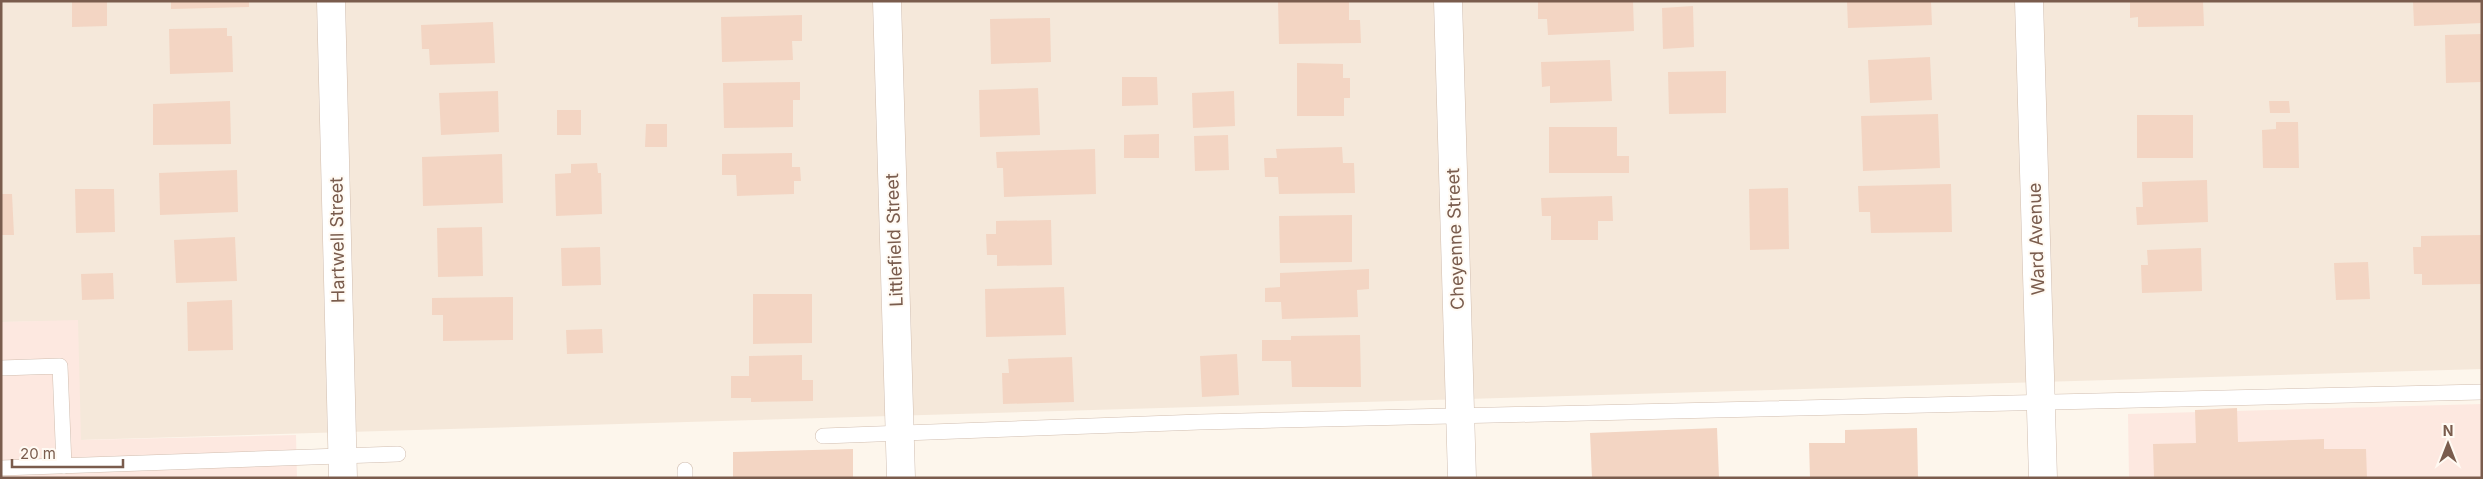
<svg xmlns="http://www.w3.org/2000/svg" width="2483" height="479" font-family="Inter,sans-serif">
<rect width="100%" height="100%" fill="#fdf6ec"/>
<!-- residential -->
<polygon fill="#f5e8da" points="1,1 2482,1 2482,369 80,440 77,321 1,322"/>
<!-- commercial -->
<g fill="#fde8e0">
<polygon points="78,320 81,440 296,435 297,478 1,478 1,322"/>
<polygon points="2482,404 2482,478 2129,478 2128,414"/>
</g>
<!-- building -->
<g fill="#f3d5c3">
<polygon points="107,1 107,26 72,27 72,2"/>
<polygon points="171,1 249,1 249,7 171,9"/>
<polygon points="1278,1 1349,1 1349,20 1360,20 1361,43 1279,44"/>
<polygon points="1538,1 1633,1 1634,31 1548,35 1547,19 1538,19"/>
<polygon points="1847,1 1931,1 1932,25 1848,28"/>
<polygon points="2130,1 2203,1 2204,26 2138,27 2138,17 2130,18"/>
<polygon points="2413,1 2482,1 2482,23 2414,26"/>
<polygon points="1693,6 1694,47 1663,49 1662,8"/>
<polygon points="802,15 802,41 792,41 793,60 722,62 721,17"/>
<polygon points="1050,18 1051,62 991,64 990,19"/>
<polygon points="493,22 495,63 430,65 429,49 422,49 421,25"/>
<polygon points="227,28 227,36 232,36 233,72 170,74 169,29"/>
<polygon points="2482,34 2482,82 2446,83 2445,35"/>
<polygon points="1930,57 1932,100 1870,103 1868,60"/>
<polygon points="1610,60 1612,101 1550,103 1550,86 1542,87 1541,62"/>
<polygon points="1297,63 1343,64 1343,78 1350,78 1350,98 1344,98 1344,116 1297,116"/>
<polygon points="1726,71 1726,113 1669,114 1668,72"/>
<polygon points="1122,77 1157,77 1158,105 1122,106"/>
<polygon points="800,82 800,100 793,100 793,127 724,128 723,83"/>
<polygon points="1038,88 1040,135 980,137 979,90"/>
<polygon points="498,91 499,132 441,135 439,93"/>
<polygon points="1234,91 1235,126 1193,128 1192,93"/>
<polygon points="230,101 231,144 153,145 153,104"/>
<polygon points="2269,101 2289,101 2290,113 2270,113"/>
<rect x="557" y="110" width="24" height="25"/>
<polygon points="1938,114 1940,168 1863,171 1861,116"/>
<rect x="2137" y="115" width="56" height="43"/>
<polygon points="2276,122 2298,122 2299,168 2263,168 2262,130 2276,129"/>
<polygon points="646,124 667,124 667,147 645,147"/>
<polygon points="1549,127 1617,127 1617,156 1629,156 1629,173 1549,173"/>
<polygon points="1159,134 1159,158 1124,158 1124,135"/>
<polygon points="1228,135 1229,170 1195,171 1194,136"/>
<polygon points="1342,147 1343,163 1354,163 1355,193 1279,194 1278,177 1265,177 1264,158 1277,158 1276,149"/>
<polygon points="1095,149 1096,194 1004,197 1003,168 997,168 996,152"/>
<polygon points="792,153 792,167 800,167 801,181 794,181 794,194 737,196 736,175 722,175 722,154"/>
<polygon points="502,154 503,203 423,206 422,157"/>
<polygon points="597,163 598,173 601,173 602,214 556,216 555,174 571,173 571,164"/>
<polygon points="237,170 238,212 160,215 159,173"/>
<polygon points="2207,180 2208,222 2137,225 2136,207 2143,207 2142,182"/>
<polygon points="1951,184 1952,232 1871,233 1870,212 1859,212 1858,186"/>
<polygon points="1788,188 1789,249 1750,250 1749,189"/>
<polygon points="75,189 114,189 115,232 76,233"/>
<polygon points="1,194 12,194 14,235 1,235"/>
<polygon points="1612,196 1613,221 1598,221 1598,240 1551,240 1551,216 1542,216 1541,198"/>
<polygon points="1352,215 1352,262 1280,263 1279,216"/>
<polygon points="1051,220 1052,265 997,266 997,255 987,255 986,234 996,234 996,221"/>
<polygon points="482,227 483,276 438,277 437,228"/>
<polygon points="2482,235 2482,284 2422,285 2422,274 2414,274 2413,247 2421,247 2421,236"/>
<polygon points="235,237 237,281 176,283 174,240"/>
<polygon points="600,247 601,285 562,286 561,248"/>
<polygon points="2201,248 2202,291 2142,293 2141,265 2148,265 2147,250"/>
<polygon points="2368,262 2370,299 2336,300 2334,263"/>
<polygon points="1369,269 1369,289 1357,290 1358,317 1282,319 1281,302 1265,302 1265,288 1280,287 1280,273"/>
<polygon points="113,273 114,299 82,300 81,274"/>
<polygon points="1064,287 1066,335 986,337 985,289"/>
<polygon points="753,294 812,294 812,343 753,344"/>
<polygon points="513,297 513,340 443,341 443,315 432,315 432,298"/>
<polygon points="232,300 233,350 188,351 187,302"/>
<polygon points="602,329 603,353 567,354 566,330"/>
<polygon points="1360,335 1361,387 1292,387 1291,361 1262,361 1262,340 1291,340 1291,336"/>
<polygon points="1237,354 1239,395 1202,397 1200,356"/>
<polygon points="802,355 802,380 813,380 813,401 751,402 751,398 731,398 731,376 749,376 749,356"/>
<polygon points="1072,357 1074,402 1003,404 1002,373 1009,373 1008,359"/>
<polygon points="2237,408 2238,442 2324,439 2324,449 2366,449 2367,478 2154,478 2153,444 2196,443 2195,410"/>
<polygon points="1717,428 1719,478 1592,478 1590,433"/>
<polygon points="1917,428 1918,478 1810,478 1809,443 1845,443 1845,430"/>
<polygon points="853,449 853,478 733,478 733,452"/>
</g>
<g fill="none" stroke-linecap="round" stroke-linejoin="round">
<defs>
<g id="service">
<polyline points="1,368 60,366 64,466"/>
<polyline points="823,436 1200,422 2482,392"/>
<polyline points="1,468 398,454"/>
<polyline points="685,470 685,478"/>
</g>
<g id="minor">
<polyline points="331,1 343,478"/>
<polyline points="887,1 901,478"/>
<polyline points="1448,1 1462,478"/>
<polyline points="2029,1 2043,478"/>
</g>
</defs>
<!-- service casing -->
<use href="#service" stroke="#d1beb0" stroke-width="16"/>
<!-- minor casing -->
<use href="#minor" stroke="#d1beb0" stroke-width="29"/>
<!-- service -->
<use href="#service" stroke="#fff" stroke-width="15"/>
<!-- minor -->
<use href="#minor" stroke="#fff" stroke-width="28"/>
</g>
<g text-anchor="middle" dominant-baseline="central" stroke-width="4" stroke-linejoin="round" paint-order="stroke">
<!-- street labels -->
<g font-size="18" fill="#7a5c4d" stroke="#fffaf3">
<text transform="translate(1455 239) rotate(-92)">Cheyenne Street</text>
<text transform="translate(2036 239) rotate(-92)">Ward Avenue</text>
<text transform="translate(337 240) rotate(-91)">Hartwell Street</text>
<text transform="translate(894 240) rotate(-92)">Littlefield Street</text>
</g>
</g>
<!-- border -->
<rect width="2483" height="479" fill="none" stroke="#7a5c4d" stroke-width="5"/>
<!-- north arrow -->
<g transform="translate(2448 444)" stroke="#fffaf3" stroke-width="4" paint-order="stroke">
<path d="M0-4L9 19L0 12L-9 19Z" fill="#7a5c4d"/>
<text y="-8" font-size="14" font-weight="bold" text-anchor="middle" fill="#7a5c4d">N</text>
</g>
<!-- scale -->
<path d="M12 459v8h111v-8" fill="none" stroke="#7a5c4d" stroke-width="2.5"/>
<text x="20" y="459" font-size="15" fill="#7a5c4d" stroke="#fffaf3" stroke-width="4" paint-order="stroke">20 m</text>
</svg>
